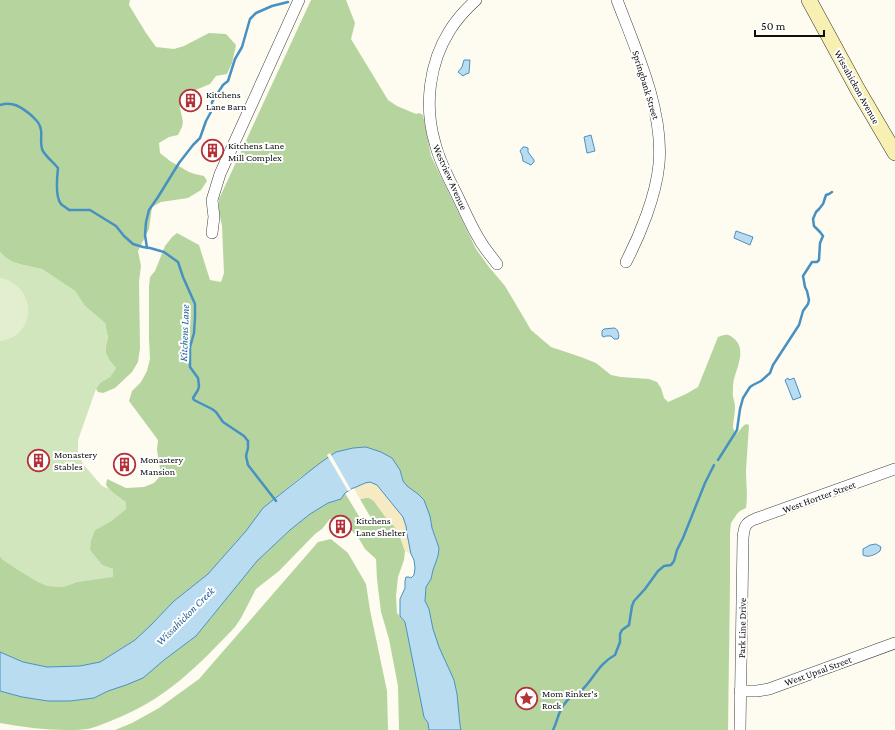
<svg xmlns="http://www.w3.org/2000/svg" width="895" height="730" font-family="'Crimson Pro',serif">
<rect width="100%" height="100%" fill="#fefbf1"/>
<!-- green -->
<polygon fill="#d2e6bd" points="0,252 5,257 13,262 23,265 42,269 75,291 85,306 105,323 108,339 106,346 110,361 116,368 110,377 100,383 96,389 78,440 78,453 83,464 102,486 109,489 115,495 127,502 126,509 111,521 95,530 90,550 102,565 113,569 113,578 77,582 63,587 48,586 38,582 20,571 2,559 0,556"/>
<!-- forest -->
<g fill="#b6d59e">
<polygon points="0,0 130,0 129,5 146,33 156,47 174,49 184,46 209,33 226,34 236,45 232,63 227,74 216,76 210,84 186,94 181,99 180,108 183,122 182,127 178,135 169,137 159,143 160,153 170,161 189,172 195,174 204,176 207,181 201,190 188,198 161,202 152,207 149,229 138,251 141,266 139,282 140,348 138,362 132,372 115,388 103,393 98,392 96,389 100,383 110,377 116,368 110,361 106,353 106,346 108,338 105,323 85,306 75,291 42,269 23,265 13,262 5,257 0,252"/>
<path d="M311,0H346L355,23L351,39L388,100L397,106L416,114L419,113L423,115L431,156L476,249L489,267L505,286L531,330L551,347L581,357L596,363L611,375L621,377L649,379L657,382L661,388L664,398L668,402L686,394L698,387L718,337C723,335 727,333 732,337C747,347 738,365 734,379C733,383 733,387 733,391C732,397 735,401 735,407C735,414 733,421 733,428L736,434C740,431 742,426 746,424L749,425C748,440 747,455 746,470C746,483 748,496 746,508L740,511L737,514L731,523L730,533V582L728,730H461L460,725L457,694L454,680L439,648L433,629L429,609L425,601L426,587L431,579L433,570L438,556L439,548L432,528L430,516L418,494L407,486L403,481L400,470L381,452L366,447L353,448L301,477L273,500L263,508L246,531L208,574L174,601L150,626L135,640L100,662L80,666L47,667L23,662L0,652V556L2,559L20,571L38,582L48,586L63,587L77,582L113,577V569L102,565L90,550L91,541L95,530L111,521L126,509V502C119,497 111,493 106,485L107,479L126,488L144,487L154,483L161,475L157,450L158,440L129,401L132,391L141,382L147,371L150,359L149,339V286L150,277L155,271L165,246L172,237L177,233L199,245L210,280L221,282L224,273L222,226L219,212V199Z"/>
<path d="M345,493L363,523H370L372,520L360,499L365,498H370L374,501L387,519L395,527L400,537L405,551L404,560L398,577L396,596L397,613L405,622L424,716L428,723L429,730H399L398,686L389,639L381,612L377,579L376,559L365,549L358,537L351,530L350,523L343,520L330,519L322,529L315,534L279,571L256,589L241,618L235,627C198,666 165,700 113,720C105,723 96,727 88,729C81,730 73,730 66,730C44,730 22,727 0,723V691L22,697L48,701H70L94,698L108,691L126,685L164,660L196,636L257,561L290,530L310,514L328,503L341,499Z"/>
<polygon points="331,539 348,553 366,584 370,610 387,691 388,730 115,730 132,723 159,708 199,679 318,542"/>
</g>
<!-- sand -->
<polygon fill="#f5eac1" points="370,482 377,485 403,517 406,526 407,534 411,554 405,551 400,537 395,527 387,519 374,501 369,498 365,498 360,499 354,488 365,483"/>
<!-- pitch -->
<path fill="#e3eece" d="M0,278C37,285 38,336 0,341Z"/>
<!-- water -->
<g fill="#badcf1" stroke="#4791c2">
<polygon points="464,60 470,60 469,73 466,74 463,76 458,72 462,67"/>
<polygon points="591,135 595,151 587,153 584,137"/>
<polygon points="523,147 525,147 528,148 528,152 534,160 534,162 531,165 523,161 522,155 520,151"/>
<polygon points="736,231 753,237 750,245 734,238"/>
<path d="M614,328C618,329 618,332 619,336L618,339H614L611,336H606L604,337L602,336V331L604,329Z"/>
<polygon points="788,378 789,380 794,378 801,397 793,400 785,380"/>
<polygon points="366,447 381,452 392,458 400,470 403,481 407,486 418,494 424,500 430,516 432,528 439,548 438,556 433,570 431,579 426,587 425,601 429,609 433,629 439,647 454,680 457,694 460,725 461,730 429,730 428,723 424,717 405,622 400,616 400,599 405,588 405,581 406,577 409,577 411,578 414,575 415,568 414,560 411,554 407,534 406,526 403,517 377,485 370,482 365,483 354,488 353,488 345,493 341,499 328,503 310,514 290,530 257,561 196,636 164,660 143,678 126,685 108,691 94,698 70,701 48,701 22,697 0,691 0,652 23,662 47,667 80,666 100,662 135,640 150,626 174,601 208,574 246,531 263,508 273,500 320,463 336,452 353,448"/>
<path d="M876,544L881,547L880,551C875,555 868,558 863,555V549L870,545Z"/>
</g>
<!-- pier -->
<polygon fill="#fefbf1" points="330,453 351,490 348,491 327,455"/>
<g fill="none" stroke-linecap="round" stroke-linejoin="round">
<!-- stream -->
<g stroke="#4791c2" stroke-width="2.5">
<path d="M0,105C13,101 21,107 31,115C36,120 40,123 41,130C42,136 40,142 42,149C44,155 53,162 58,168C57,177 55,197 61,204C63,206 67,208 69,210H90L116,226L124,236L133,244L143,247L150,248L164,252L178,262L183,277L195,304V317L194,333L190,347V367L198,378L199,386L198,390L193,398L194,400L212,409L216,412L223,422L244,436L248,441V448L246,456L248,465L276,501"/>
<polyline points="147,248 145,235 146,222 149,210 158,197 179,163 193,145 200,138 206,121 212,110 212,102 223,85 228,81 235,59 242,47 250,19 256,13 272,6 288,2"/>
<polyline points="718,460 737,430 740,409 743,398 750,387 753,385 761,381 770,373 773,365 799,325 803,311 808,304 809,300 807,291 805,287 803,276 812,262 817,262 819,260 820,243 823,236 820,232 814,226 813,219 816,212 819,209 823,204 826,195 829,194 832,192"/>
<path d="M553,730C558,721 558,710 566,702C569,697 576,695 581,691C594,679 598,664 615,655L620,642V634L622,630L629,625L632,606L634,601L645,589L658,571L664,566L671,565L674,561L677,550L683,538L705,483L714,465"/>
</g>
<defs>
<g id="street">
<path d="M476,0C466,9 457,19 450,30C429,63 424,106 435,143C439,160 447,175 455,191C463,207 470,224 479,239C484,248 491,256 497,264"/>
<path d="M617,0C636,50 664,111 659,164C656,196 640,235 626,262"/>
<polyline points="212,233 214,217 212,200 220,174 299,0"/>
<polyline points="740,691 757,691 769,689 895,643"/>
<path d="M740,730L743,538C744,527 745,523 755,519L895,469"/>
</g>
<polyline id="secondary" points="809,0 858,90 895,153"/>
</defs>
<!-- street casing -->
<use href="#street" stroke="#414141" stroke-width="12"/>
<!-- secondary casing -->
<use href="#secondary" stroke="#303030" stroke-width="16"/>
<!-- street -->
<use href="#street" stroke="#fff" stroke-width="11"/>
<!-- secondary -->
<use href="#secondary" stroke="#f8f0b2" stroke-width="15"/>
</g>
<!-- icons -->
<defs>
<symbol id="building-ring" viewBox="-11 -11 22 22"><circle r="9.5" fill="#fff" stroke="#b33238" stroke-width="1.5"/><path d="M-4-6H4V6H1V3H-1V6H-4ZM-2.5-4.3h1.7v1.8h-1.7ZM.8-4.3h1.7v1.8H.8ZM-2.5-1h1.7V.8h-1.7ZM.8-1h1.7V.8H.8Z" fill="#b33238"/></symbol>
<symbol id="sight-ring" viewBox="-11 -11 22 22"><circle r="9.5" fill="#fff" stroke="#b33238" stroke-width="1.5"/><path d="M0-6L1.8-2.2L6-1.7L2.9 1.2L3.7 5.4L0 3.3L-3.7 5.4L-2.9 1.2L-6-1.7L-1.8-2.2Z" fill="#b33238"/></symbol>
</defs>
<g fill-rule="evenodd">
<use href="#building-ring" x="178" y="88" width="25" height="25"/>
<use href="#building-ring" x="200" y="138" width="25" height="25"/>
<use href="#building-ring" x="26" y="448" width="25" height="25"/>
<use href="#building-ring" x="112" y="452" width="25" height="25"/>
<use href="#building-ring" x="328" y="514" width="25" height="25"/>
<use href="#sight-ring" x="514" y="686" width="25" height="25"/>
</g>
<g text-anchor="middle" dominant-baseline="central" stroke-width="4" stroke-linejoin="round" paint-order="stroke">
<!-- street labels -->
<g font-size="10" fill="#0e0e0e" stroke="#fff">
<text transform="translate(646 85) rotate(73)">Springbank Street</text>
<text transform="translate(857 87) rotate(61)">Wissahickon Avenue</text>
<text transform="translate(450 177) rotate(66)">Westview Avenue</text>
<text transform="translate(819 497) rotate(-20)">West Hortter Street</text>
<text transform="translate(742 628) rotate(-89)">Park Line Drive</text>
<text transform="translate(818 671) rotate(-20)">West Upsal Street</text>
</g>
<!-- poi labels -->
<g font-size="10" fill="#0e0e0e" stroke="#fff" text-anchor="start">
<text x="206" y="94">Kitchens<tspan x="206" dy="12">Lane Barn</tspan></text>
<text x="228" y="145">Kitchens Lane<tspan x="228" dy="12">Mill Complex</tspan></text>
<text x="54" y="454">Monastery<tspan x="54" dy="12">Stables</tspan></text>
<text x="140" y="459">Monastery<tspan x="140" dy="12">Mansion</tspan></text>
<text x="356" y="520">Kitchens<tspan x="356" dy="12">Lane Shelter</tspan></text>
<text x="542" y="693">Mom Rinker's<tspan x="542" dy="12">Rock</tspan></text>
</g>
<!-- water labels -->
<g font-size="11" font-style="italic" fill="#226396" stroke="#fff">
<text transform="translate(184 333) rotate(-88)">Kitchens Lane</text>
<text transform="translate(185 616) rotate(-45)">Wissahickon Creek</text>
</g>
</g>
<!-- scale -->
<path d="M755 30v6h69v-6" fill="none" stroke="#0e0e0e" stroke-width="2"/>
<text x="761" y="30" font-size="12" fill="#0e0e0e" stroke="#ffffff" stroke-width="3" paint-order="stroke">50 m</text>
</svg>
